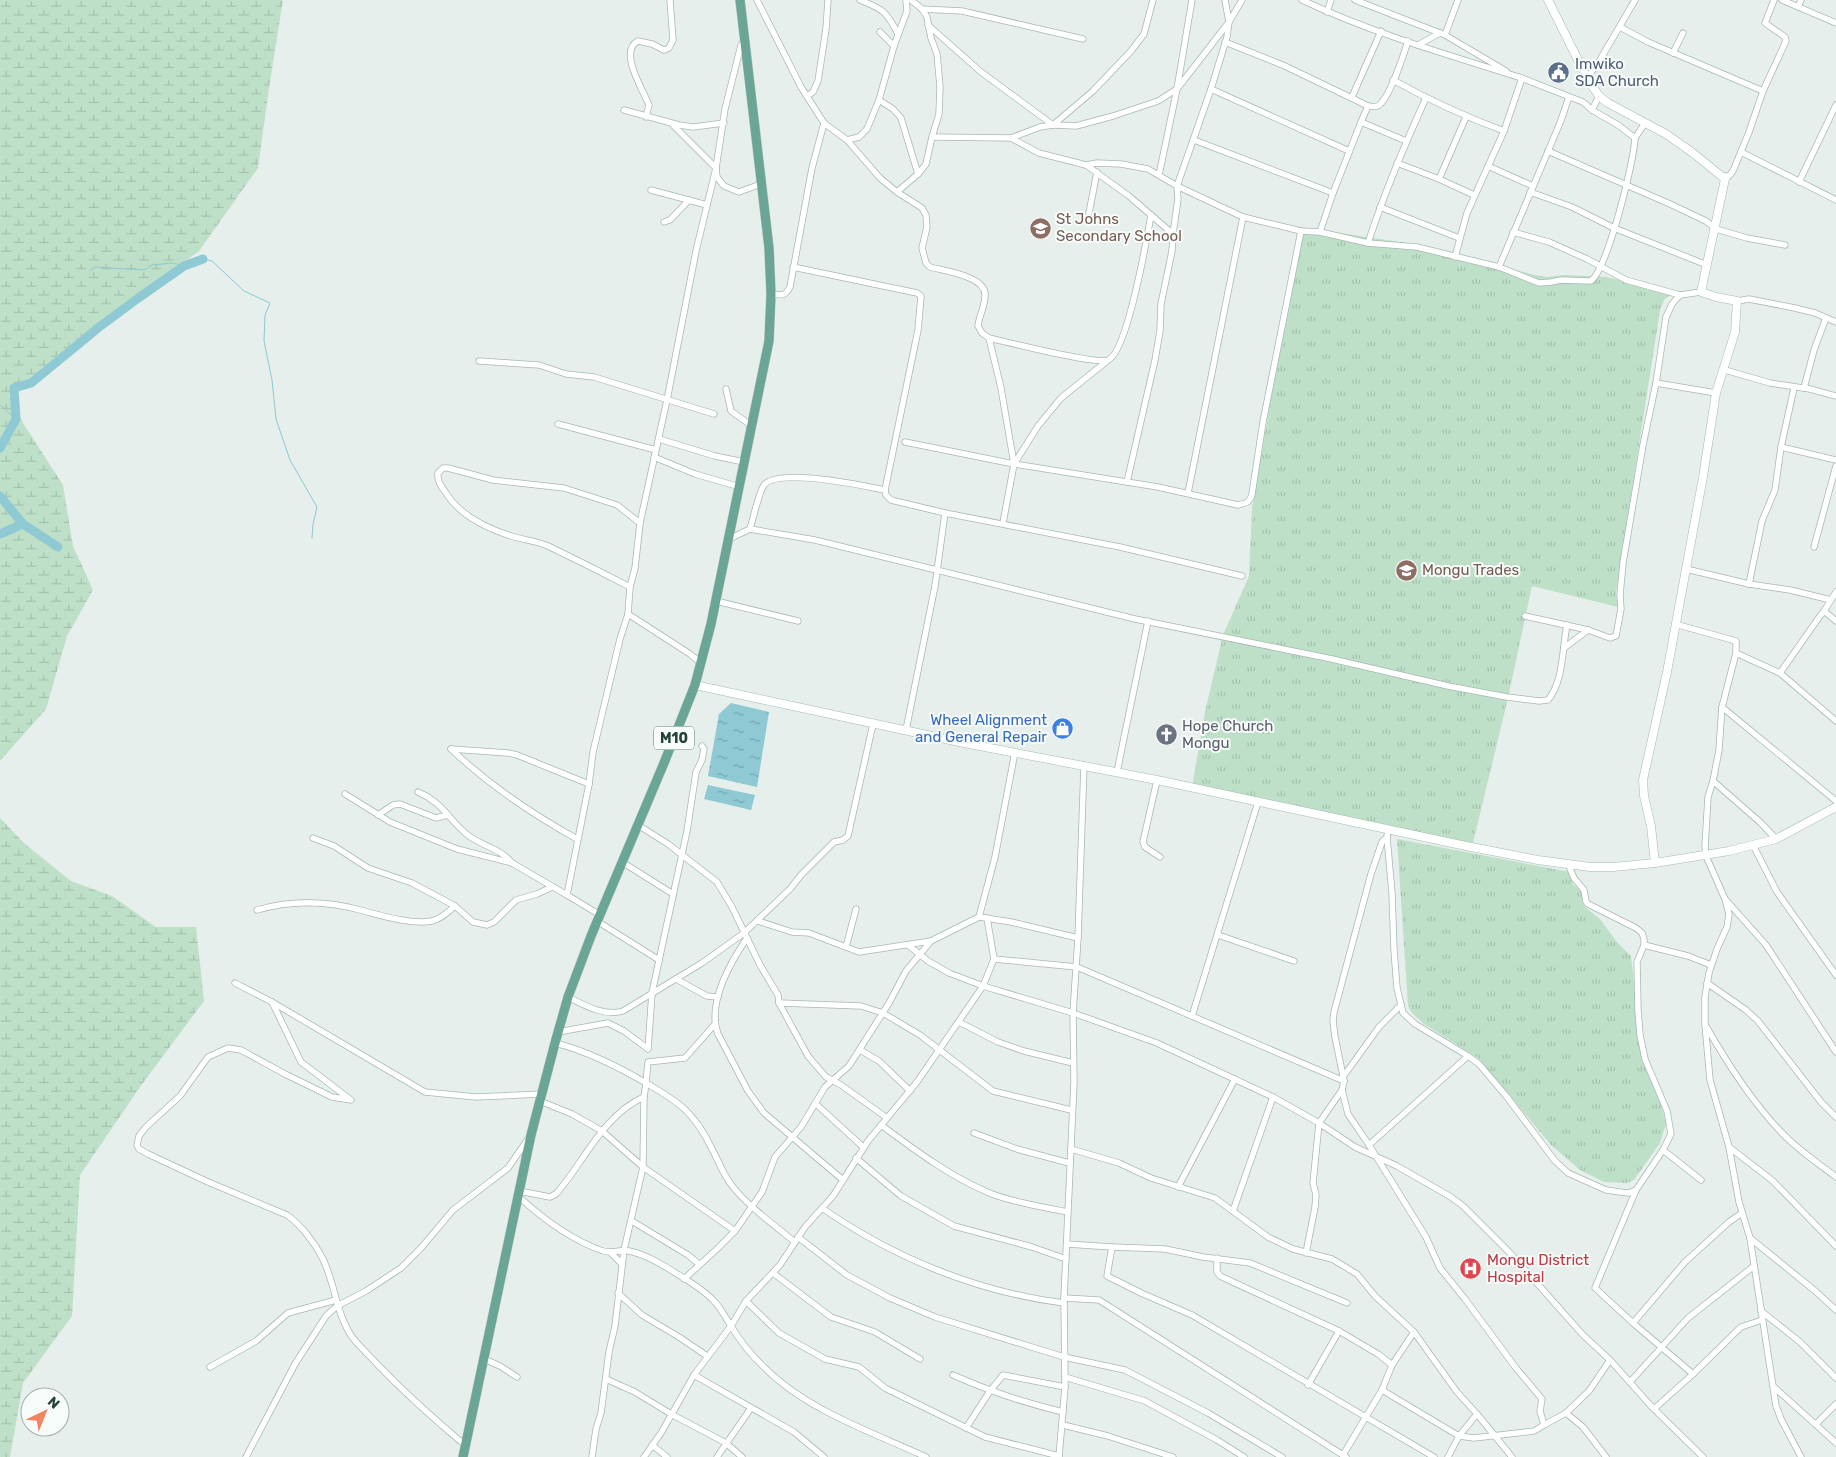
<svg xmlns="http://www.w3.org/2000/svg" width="1836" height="1457" font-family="Rubik,sans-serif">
<defs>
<pattern id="wetland-marsh" width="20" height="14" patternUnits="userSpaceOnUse" patternTransform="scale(1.25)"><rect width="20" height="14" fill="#bfe0c8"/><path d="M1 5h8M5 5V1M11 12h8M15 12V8" fill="none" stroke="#a4c1ad"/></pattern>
<pattern id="park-tufts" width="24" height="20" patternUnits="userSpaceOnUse" patternTransform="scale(1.25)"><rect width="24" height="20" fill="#bfe0c8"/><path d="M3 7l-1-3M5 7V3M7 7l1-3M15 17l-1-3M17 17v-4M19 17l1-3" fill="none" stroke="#a4c1ad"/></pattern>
<pattern id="water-ripples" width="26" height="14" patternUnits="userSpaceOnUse" patternTransform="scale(1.25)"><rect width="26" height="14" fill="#8ec9d4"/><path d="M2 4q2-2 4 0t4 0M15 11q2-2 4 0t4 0" fill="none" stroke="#74a5ad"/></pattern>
</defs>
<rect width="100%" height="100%" fill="#e6efeb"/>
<!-- wetland -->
<g fill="url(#wetland-marsh)">
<polygon points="0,0 283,0 269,88 258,168 199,251 80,337 9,395 23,423 63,485 73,546 93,590 67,636 46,709 0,761"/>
<polygon points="0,818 25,844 71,881 112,896 156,927 196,927 204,1001 140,1087 80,1175 72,1316 23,1383 10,1457 0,1457"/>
</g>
<!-- park -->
<g fill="url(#park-tufts)">
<polygon points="1301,227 1419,245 1535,275 1547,277 1564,275 1607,277 1672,294 1664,300 1660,310 1616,593 1618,607 1532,586 1508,698 1472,847 1192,787 1205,712 1223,635 1249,576 1252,508"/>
<polygon points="1397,839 1570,872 1573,884 1581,891 1585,907 1600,919 1617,942 1631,956 1642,1056 1659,1095 1666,1124 1660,1143 1634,1180 1627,1183 1604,1182 1580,1170 1551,1145 1478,1058 1424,1024 1412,1013 1408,1006"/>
</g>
<!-- water -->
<g fill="url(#water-ripples)">
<polygon points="731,703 769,712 757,787 708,776 719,714"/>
<polygon points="708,785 755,795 751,810 704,799"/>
</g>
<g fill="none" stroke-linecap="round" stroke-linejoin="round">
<!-- stream -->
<g stroke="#8ec9d4" stroke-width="1">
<polyline points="90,270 95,267 144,270 152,265 172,263 181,265 189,260 203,259 212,261 244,291 270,303 265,315 264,341 272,380 276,419 290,460 317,507 313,524 312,538"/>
<polyline points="0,405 16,419"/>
</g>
<!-- river -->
<g stroke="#8ec9d4" stroke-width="9">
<polyline points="0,448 16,419 14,388 31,383 98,328 137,299 184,266 203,259"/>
<polyline points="0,496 23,524 58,547"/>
<polyline points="0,534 23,524"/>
</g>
<defs>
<g id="minor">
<path d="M757,0L801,87L824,123L847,140L880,178L897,192L922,208L926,215L927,227L922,248L926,263L930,267C944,271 987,276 985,296C985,306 979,316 978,326L982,333L989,338C1007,342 1096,365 1108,360C1127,353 1147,238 1151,215"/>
<path d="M860,0C883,9 887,12 898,34"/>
<path d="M1302,0C1372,33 1448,55 1522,78L1504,131L1467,213L1455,257"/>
<polyline points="1355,0 1445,35 1506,71"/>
<polyline points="1782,0 1836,23"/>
<polyline points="1798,7 1801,0"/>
<polyline points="922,9 962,11 1083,39"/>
<polyline points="1327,12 1331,0"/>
<polyline points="928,25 981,72 1053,125 1076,126 1113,116 1158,101 1177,89 1229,22 1225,0"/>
<polyline points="1620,27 1648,42 1763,91"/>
<polyline points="880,32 894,46"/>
<polyline points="1445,35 1458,0"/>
<path d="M1225,42L1285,66L1368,106C1373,106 1376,108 1379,105C1390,97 1404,54 1408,41"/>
<polyline points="1418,45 1440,33"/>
<polyline points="1673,53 1683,33"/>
<polyline points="1519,77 1583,102 1592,110 1599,96"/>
<polyline points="1587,78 1600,60 1635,0"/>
<path d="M1393,80C1429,100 1466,117 1504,131"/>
<polyline points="1211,89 1349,151"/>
<polyline points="807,96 813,92 818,81 826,29 828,0"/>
<polyline points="1352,97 1381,31"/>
<polyline points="879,100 893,109 901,118 918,174"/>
<polyline points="624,110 679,125 693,127 724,123"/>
<path d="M646,117L649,105C643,90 618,51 638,41L652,44L664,50L669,48L673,40L670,0"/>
<polyline points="1361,122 1368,106"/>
<polyline points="672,124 716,168 717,177 724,186 739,192 761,184"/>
<polyline points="932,137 1011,138 1040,127 1053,125 1093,91 1131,51 1144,34 1153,0"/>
<polyline points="1011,138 1039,153 1086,165 1129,196 1173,234 1172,251 1161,304 1160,331 1155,360 1127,482"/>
<polyline points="1635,138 1645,123"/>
<polyline points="847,140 859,137 867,129 879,100 894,46 907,11 906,0"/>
<polyline points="1194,140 1333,193"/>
<polyline points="1548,151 1670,204 1706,221 1716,229 1747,238 1785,245"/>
<polyline points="1741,152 1836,200"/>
<polyline points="1397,163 1439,179 1474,195"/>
<path d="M1086,165L1097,163L1121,164L1148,169L1177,186L1243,217L1301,231L1320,232L1368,243L1417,247L1499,267L1539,283L1551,282L1561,280L1591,281C1608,267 1634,162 1635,138L1618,125L1592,110"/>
<polyline points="1488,166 1533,186"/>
<polyline points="1159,175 1177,89 1192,0"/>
<polyline points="1723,176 1729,176 1733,171 1749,132 1763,91 1786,41 1785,37 1765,23 1774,0"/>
<polyline points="1439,179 1466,117"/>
<polyline points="1799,182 1836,105"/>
<polyline points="651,190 707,205"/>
<polyline points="897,192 918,174 926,164 932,137 939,114 940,87 937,54 931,38 927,17 922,9 911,0"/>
<polyline points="1530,192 1572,207 1614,228 1707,265"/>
<polyline points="1380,207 1459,238"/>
<polyline points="1089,213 1097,172"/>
<polyline points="664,222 670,220 689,200"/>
<polyline points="1320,232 1333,193 1361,122 1406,141"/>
<polyline points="1513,232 1549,242 1587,259 1626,280 1680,295 1701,292"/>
<polyline points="1173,234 1178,199 1177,186 1211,89 1227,37 1229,22 1242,0"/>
<path d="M1368,243C1384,194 1404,146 1426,98"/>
<polyline points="793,267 917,293 921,296 918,330 885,490 886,495 891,500 945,513 1120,547 1242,576"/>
<polyline points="1499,267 1560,123 1569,97"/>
<path d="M771,294C781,295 785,297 790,287L812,168L824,123"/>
<polyline points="1737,301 1749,299 1795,308 1815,313 1836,322"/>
<polyline points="989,338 1001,388 1014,464 1003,523"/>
<polyline points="479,361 539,365 566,374 594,377 714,414"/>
<polyline points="1725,370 1770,383 1810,389 1836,396"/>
<polyline points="1656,383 1716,393"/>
<polyline points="1794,388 1781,447 1836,460"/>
<polyline points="1804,388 1814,350 1826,318"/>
<polyline points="726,389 731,411 752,426"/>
<polyline points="558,424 656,450"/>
<polyline points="659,439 715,456 744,462"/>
<path d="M905,442L1014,464L1158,487L1238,505C1247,503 1250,502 1252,494L1263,422L1301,231"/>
<polyline points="654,457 695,474 740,487"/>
<polyline points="1014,464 1038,426 1061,398 1107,361"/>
<polyline points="1188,493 1243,217"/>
<path d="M750,529C753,519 759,492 764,485C778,467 864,486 885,490"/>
<path d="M729,539L750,529L815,540L1135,619L1332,659L1448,686L1507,697L1539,701L1548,700C1564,681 1562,648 1567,625"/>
<polyline points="1814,547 1836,466"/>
<polyline points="1686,569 1749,584 1790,590 1831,600"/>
<polyline points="1749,584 1762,521 1775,490 1781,447"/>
<path d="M630,587C603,573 575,559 548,546C536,541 524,540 511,536C486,528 460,516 446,493C441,486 437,481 438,473L443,468H448L493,480L564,488L617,505L640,523"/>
<polyline points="716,601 798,621"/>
<polyline points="1824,611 1836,621"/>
<polyline points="628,614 690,654 701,663"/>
<polyline points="1525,616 1588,630 1610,638 1616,636 1621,609 1620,595 1623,563 1643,445 1656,383 1666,317 1672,304 1680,295"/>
<polyline points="1675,624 1736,641 1736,653 1780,673 1836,721"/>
<polyline points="1564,648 1588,630"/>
<polyline points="1736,653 1722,707 1836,801"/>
<polyline points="1780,673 1820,616 1824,611 1836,592"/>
<polyline points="1722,707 1719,750 1713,781 1708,797 1705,846 1706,856 1725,899 1729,914 1727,927 1717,949 1709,973 1705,997 1705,1024 1710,1080 1729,1147 1739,1202 1750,1238 1776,1406 1781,1419 1801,1457"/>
<polyline points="906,730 935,586 945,513"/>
<path d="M451,749C488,784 532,814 577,839"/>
<polyline points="451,749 508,753 517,755 589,784"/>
<polyline points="1117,772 1148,621"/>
<polyline points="1157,780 1143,842 1145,847 1160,857"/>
<polyline points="1713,781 1761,823 1776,839"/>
<path d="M418,792C444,803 449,821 469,836C483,846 501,849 512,863"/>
<polyline points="345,794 390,822 457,849 512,863 567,895"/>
<polyline points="378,815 393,805 400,804 436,818 448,815"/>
<polyline points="638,825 668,844 717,882 732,907 760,965 778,995 779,1003 808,1056 826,1077 841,1085 887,1118"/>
<polyline points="1388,829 1387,837 1392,893 1394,950 1397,988 1403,1013 1415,1024 1468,1056 1479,1064 1507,1097 1555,1161 1568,1173 1606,1190 1620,1192 1629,1193 1636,1190 1663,1150 1671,1134 1667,1111 1645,1059 1640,1035 1638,1010 1637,962 1644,945 1644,939 1642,933 1636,928 1588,904 1586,902 1584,890 1574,878 1568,864"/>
<polyline points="313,838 334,846 368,868 412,883 455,906"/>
<polyline points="1753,845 1777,892 1836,975"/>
<polyline points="622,862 673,894"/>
<polyline points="1726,900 1766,945 1836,1052"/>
<path d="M257,910C291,900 329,901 364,911C383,916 413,925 432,921C441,919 448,912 455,906L473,922L487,925L494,922L516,900L537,894L552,887"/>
<polyline points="600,915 567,895 589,784 593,752 620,639 628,614 630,587 635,568 640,523 667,400 696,251 716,168 725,109 741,45 745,41"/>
<polyline points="979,917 995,857 1015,752"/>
<polyline points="597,921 659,960"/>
<polyline points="758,921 792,932 809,933 859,952 931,941 979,917 1011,922 1078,938"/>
<polyline points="1218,935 1294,961"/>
<path d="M747,938C730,963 707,1004 718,1034L748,1091L764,1113L843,1180"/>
<polyline points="908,945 928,961 949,973 983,986 1073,1013 1157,1043 1273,1097 1319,1123 1355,1147 1397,1166 1451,1197 1463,1206 1512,1255 1583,1335 1610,1360 1651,1406 1703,1457"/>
<polyline points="1644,945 1688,956 1711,965"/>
<polyline points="846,947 856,909"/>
<polyline points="994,959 1077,967 1344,1081"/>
<polyline points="676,979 707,996 718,997"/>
<polyline points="235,983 272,1002 425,1092 476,1097 542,1094"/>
<polyline points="1707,983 1746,1010 1758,1021 1821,1102 1836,1117"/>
<path d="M568,997C584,1005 605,1017 623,1011L702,963L744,933L790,889L801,875L834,842L843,840L848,836L873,724"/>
<path d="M272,1002L301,1062L351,1100L332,1097L285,1074L241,1050L228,1048L208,1057L180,1096L146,1127L139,1136L137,1145L139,1149L148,1154L208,1182L287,1215C301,1225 315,1243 323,1259C335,1284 336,1313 352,1337C360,1347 370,1356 378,1365C405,1393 435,1420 465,1445"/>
<polyline points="779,1003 861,1006 883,1013 920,1035 993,1091 1071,1110"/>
<polyline points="1192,1016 1258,802"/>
<polyline points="959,1022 998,1042 1024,1051 1073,1063"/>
<path d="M715,1024L685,1058L648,1062L646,1083C679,1102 695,1113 712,1149C718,1160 722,1172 730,1183C744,1203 775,1226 795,1242"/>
<path d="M1706,1026C1727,1063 1752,1102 1782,1133C1798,1150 1818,1163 1836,1177"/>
<polyline points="558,1032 608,1023 624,1031 648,1049 652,993 687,831 696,772 702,760 704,749 702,746"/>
<path d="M555,1043C587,1051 617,1066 646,1083L644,1097L643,1167L624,1250L615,1326L609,1352L601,1413L596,1429L592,1457"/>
<polyline points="860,1050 879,1061 910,1091"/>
<polyline points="1343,1077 1379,1027 1401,1005"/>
<polyline points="540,1101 572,1114 602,1131 643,1167 735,1231"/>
<polyline points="815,1103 863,1147"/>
<path d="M881,1125C916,1151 952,1178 992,1194C1016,1203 1043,1207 1067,1212"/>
<polyline points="974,1133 1017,1149 1069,1163"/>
<polyline points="1369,1145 1468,1056"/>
<polyline points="1729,1147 1773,1181 1836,1246"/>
<polyline points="1071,1149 1119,1163 1151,1178 1215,1198 1268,1237 1293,1249 1332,1259 1357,1274 1375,1296 1414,1332 1457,1392 1477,1414 1459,1436 1448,1457"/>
<polyline points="1663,1150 1701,1180"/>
<polyline points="856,1158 901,1196 954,1226 1032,1247 1066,1259"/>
<polyline points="1178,1187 1235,1079"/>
<polyline points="1636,1190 1595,1288 1633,1323 1693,1374 1741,1327 1762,1320"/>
<path d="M519,1191L550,1197L556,1194C584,1162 603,1115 644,1097"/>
<path d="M518,1196C543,1219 571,1240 603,1251C613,1254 620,1249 629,1251C649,1255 669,1269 687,1280C696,1286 707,1293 714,1301C721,1308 725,1317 731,1326C740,1341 751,1355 764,1367C806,1410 872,1432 926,1457"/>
<path d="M822,1208C894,1258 977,1292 1064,1303"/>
<polyline points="1233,1211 1273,1097"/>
<polyline points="632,1221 688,1255 699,1264"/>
<polyline points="798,1237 847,1275 890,1298 935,1317 1038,1349 1064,1357 1125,1370 1208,1413 1282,1457"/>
<polyline points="1750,1238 1814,1290 1836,1310"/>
<polyline points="1067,1244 1112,1247 1107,1276 1141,1293 1192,1315 1434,1457"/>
<polyline points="1112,1247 1165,1249 1203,1257 1250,1263 1347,1303"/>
<polyline points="611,1253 622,1264"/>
<polyline points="1306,1253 1315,1207 1316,1195 1313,1183 1319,1123 1342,1090"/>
<polyline points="1217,1258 1217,1272 1220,1276 1339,1331 1378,1354 1392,1365 1414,1332"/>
<polyline points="773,1273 831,1317 875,1332 920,1359"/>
<polyline points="684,1279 716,1250 735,1231 762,1192 775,1157 801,1127 825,1087 849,1066 889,1003 906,971 931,941"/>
<polyline points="618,1293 642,1315 679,1337 707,1356"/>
<polyline points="1064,1298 1099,1300 1346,1457"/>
<polyline points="746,1301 779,1333 825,1359 859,1367 885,1388 985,1437 1059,1456"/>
<polyline points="1761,1311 1800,1342 1836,1378"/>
<polyline points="1633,1323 1685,1262 1729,1222 1742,1213"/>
<polyline points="484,1359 500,1366 517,1377"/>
<polyline points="210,1367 256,1341 288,1313 336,1300"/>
<polyline points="694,1375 794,1432 824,1457"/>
<path d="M953,1375C989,1391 1025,1403 1063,1412"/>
<polyline points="1065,1377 1145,1401 1217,1440 1244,1457"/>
<polyline points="606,1379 635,1392 671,1414 726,1443 742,1457"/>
<polyline points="1630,1382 1688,1318 1754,1266"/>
<polyline points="1308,1385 1339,1331"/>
<polyline points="1774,1387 1836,1443"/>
<polyline points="1382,1390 1459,1436 1474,1438 1534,1431 1544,1425 1540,1411 1542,1399 1516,1368 1465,1299 1440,1268 1426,1237 1369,1145 1348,1114 1342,1090 1344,1081 1335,1037 1333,1021 1334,1012 1371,874 1382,842 1387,837"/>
<polyline points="1654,1409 1693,1374"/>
<polyline points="1566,1413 1583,1427 1606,1457"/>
<polyline points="1477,1414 1512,1457"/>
<polyline points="1816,1424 1836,1404"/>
<polyline points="1063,1425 1108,1436 1173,1457"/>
<polyline points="1544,1425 1566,1413 1589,1391 1610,1360"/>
<polyline points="966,1428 990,1391 1003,1375 1065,1387"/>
<polyline points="652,1445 667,1457"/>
<polyline points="1343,1455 1382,1390 1392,1365"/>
<polyline points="246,1457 295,1364 326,1316 337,1306 366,1291 401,1268 421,1248 453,1210 508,1168 528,1139"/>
<polyline points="644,1457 661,1433 694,1375 731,1326 746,1301 780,1265 805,1227 833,1196 868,1141 917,1082 983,986 994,959 987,918"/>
<polyline points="717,1457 751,1408"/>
<polyline points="1059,1457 1065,1387 1064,1298 1074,1082 1073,1013 1078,938 1084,765"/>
</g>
<g id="secondary">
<polyline points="1548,0 1587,78 1599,96 1608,103 1666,134 1693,153 1725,179 1701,292 1716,297 1737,301 1735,332 1716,393 1703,477 1667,672 1643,780 1644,796 1651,826 1655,863"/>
<polyline points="695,685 964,743 1157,780 1466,846 1538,860 1590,867 1613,867 1655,863 1729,851 1776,839 1836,807"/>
</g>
<polyline id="primary" points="463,1457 531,1135 555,1043 568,997 591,936 664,763 695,685 711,624 769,341 771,294 769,248 740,0"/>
</defs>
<!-- minor casing -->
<use href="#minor" stroke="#a8b8b2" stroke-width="7"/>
<!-- secondary casing -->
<use href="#secondary" stroke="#a4bbb3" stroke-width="9"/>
<!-- primary casing -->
<use href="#primary" stroke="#c2cac8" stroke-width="10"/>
<!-- minor -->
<use href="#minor" stroke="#fff" stroke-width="5.5"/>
<!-- secondary -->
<use href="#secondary" stroke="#fff" stroke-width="8"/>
<!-- primary -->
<use href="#primary" stroke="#6aa596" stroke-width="9"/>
</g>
<!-- icons -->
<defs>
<symbol id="civic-disc" viewBox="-11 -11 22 22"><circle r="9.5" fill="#5c6f8a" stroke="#f7fbf9"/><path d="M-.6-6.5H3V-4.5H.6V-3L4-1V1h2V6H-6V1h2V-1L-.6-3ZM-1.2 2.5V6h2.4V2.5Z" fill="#fff"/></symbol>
<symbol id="school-disc" viewBox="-11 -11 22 22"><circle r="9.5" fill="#8d6e63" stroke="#f7fbf9"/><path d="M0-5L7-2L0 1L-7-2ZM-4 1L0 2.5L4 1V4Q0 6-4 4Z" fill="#fff"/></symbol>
<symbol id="university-disc" viewBox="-11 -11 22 22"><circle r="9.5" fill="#8d6e63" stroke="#f7fbf9"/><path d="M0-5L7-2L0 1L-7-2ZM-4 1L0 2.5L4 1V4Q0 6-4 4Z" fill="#fff"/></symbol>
<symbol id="shop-disc" viewBox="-11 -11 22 22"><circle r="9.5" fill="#3f7fe0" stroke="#f7fbf9"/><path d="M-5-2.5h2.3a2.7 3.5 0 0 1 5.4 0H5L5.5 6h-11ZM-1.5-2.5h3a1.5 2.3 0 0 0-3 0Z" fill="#fff"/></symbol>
<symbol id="church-disc" viewBox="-11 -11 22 22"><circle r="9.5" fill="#6b7280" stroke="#f7fbf9"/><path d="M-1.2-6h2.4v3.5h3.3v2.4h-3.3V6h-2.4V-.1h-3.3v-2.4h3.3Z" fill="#fff"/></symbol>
<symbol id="hospital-disc" viewBox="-11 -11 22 22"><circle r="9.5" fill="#e0444e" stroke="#f7fbf9"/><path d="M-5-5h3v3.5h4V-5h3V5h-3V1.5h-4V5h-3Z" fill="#fff"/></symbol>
</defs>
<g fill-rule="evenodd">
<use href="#civic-disc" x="1546" y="60" width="25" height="25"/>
<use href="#school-disc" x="1028" y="216" width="25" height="25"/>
<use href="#university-disc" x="1394" y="558" width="25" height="25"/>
<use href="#shop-disc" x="1050" y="716" width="25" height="25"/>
<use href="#church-disc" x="1154" y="722" width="25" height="25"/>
<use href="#hospital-disc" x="1458" y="1256" width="25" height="25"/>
</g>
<g text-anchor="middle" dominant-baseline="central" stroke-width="4" stroke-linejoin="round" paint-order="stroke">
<!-- shield labels -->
<rect fill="#f7fbf9" stroke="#637a73" stroke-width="1" x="654" y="726.5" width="40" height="23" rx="4"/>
<g font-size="14" font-weight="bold" fill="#24423a">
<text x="674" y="738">M10</text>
</g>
<!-- service labels -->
<g font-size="15" fill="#4e5e75" stroke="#f7fbf9" text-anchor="start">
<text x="1575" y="64">Imwiko<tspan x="1575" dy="17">SDA Church</tspan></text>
</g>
<!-- education labels -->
<g font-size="15" fill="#785e54" stroke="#f7fbf9" text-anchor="start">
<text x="1056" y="219">St Johns<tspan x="1056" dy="17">Secondary School</tspan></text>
<text x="1422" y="570">Mongu Trades</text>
</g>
<!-- shop labels -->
<g font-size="15" fill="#366cbe" stroke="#f7fbf9" text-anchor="end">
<text x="1047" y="720">Wheel Alignment<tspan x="1047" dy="17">and General Repair</tspan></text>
</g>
<!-- worship labels -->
<g font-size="15" fill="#5b616d" stroke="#f7fbf9" text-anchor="start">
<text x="1182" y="726">Hope Church<tspan x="1182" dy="17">Mongu</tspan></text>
</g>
<!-- health labels -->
<g font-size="15" fill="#be3a42" stroke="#f7fbf9" text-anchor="start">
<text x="1487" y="1260">Mongu District<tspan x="1487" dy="17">Hospital</tspan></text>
</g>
</g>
<!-- north arrow -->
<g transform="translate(45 1412) rotate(43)"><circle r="24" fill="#f7fbf9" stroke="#a3b1ad"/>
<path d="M0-4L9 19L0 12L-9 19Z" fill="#f4845f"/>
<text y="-8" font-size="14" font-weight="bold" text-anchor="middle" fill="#24423a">N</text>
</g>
</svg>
